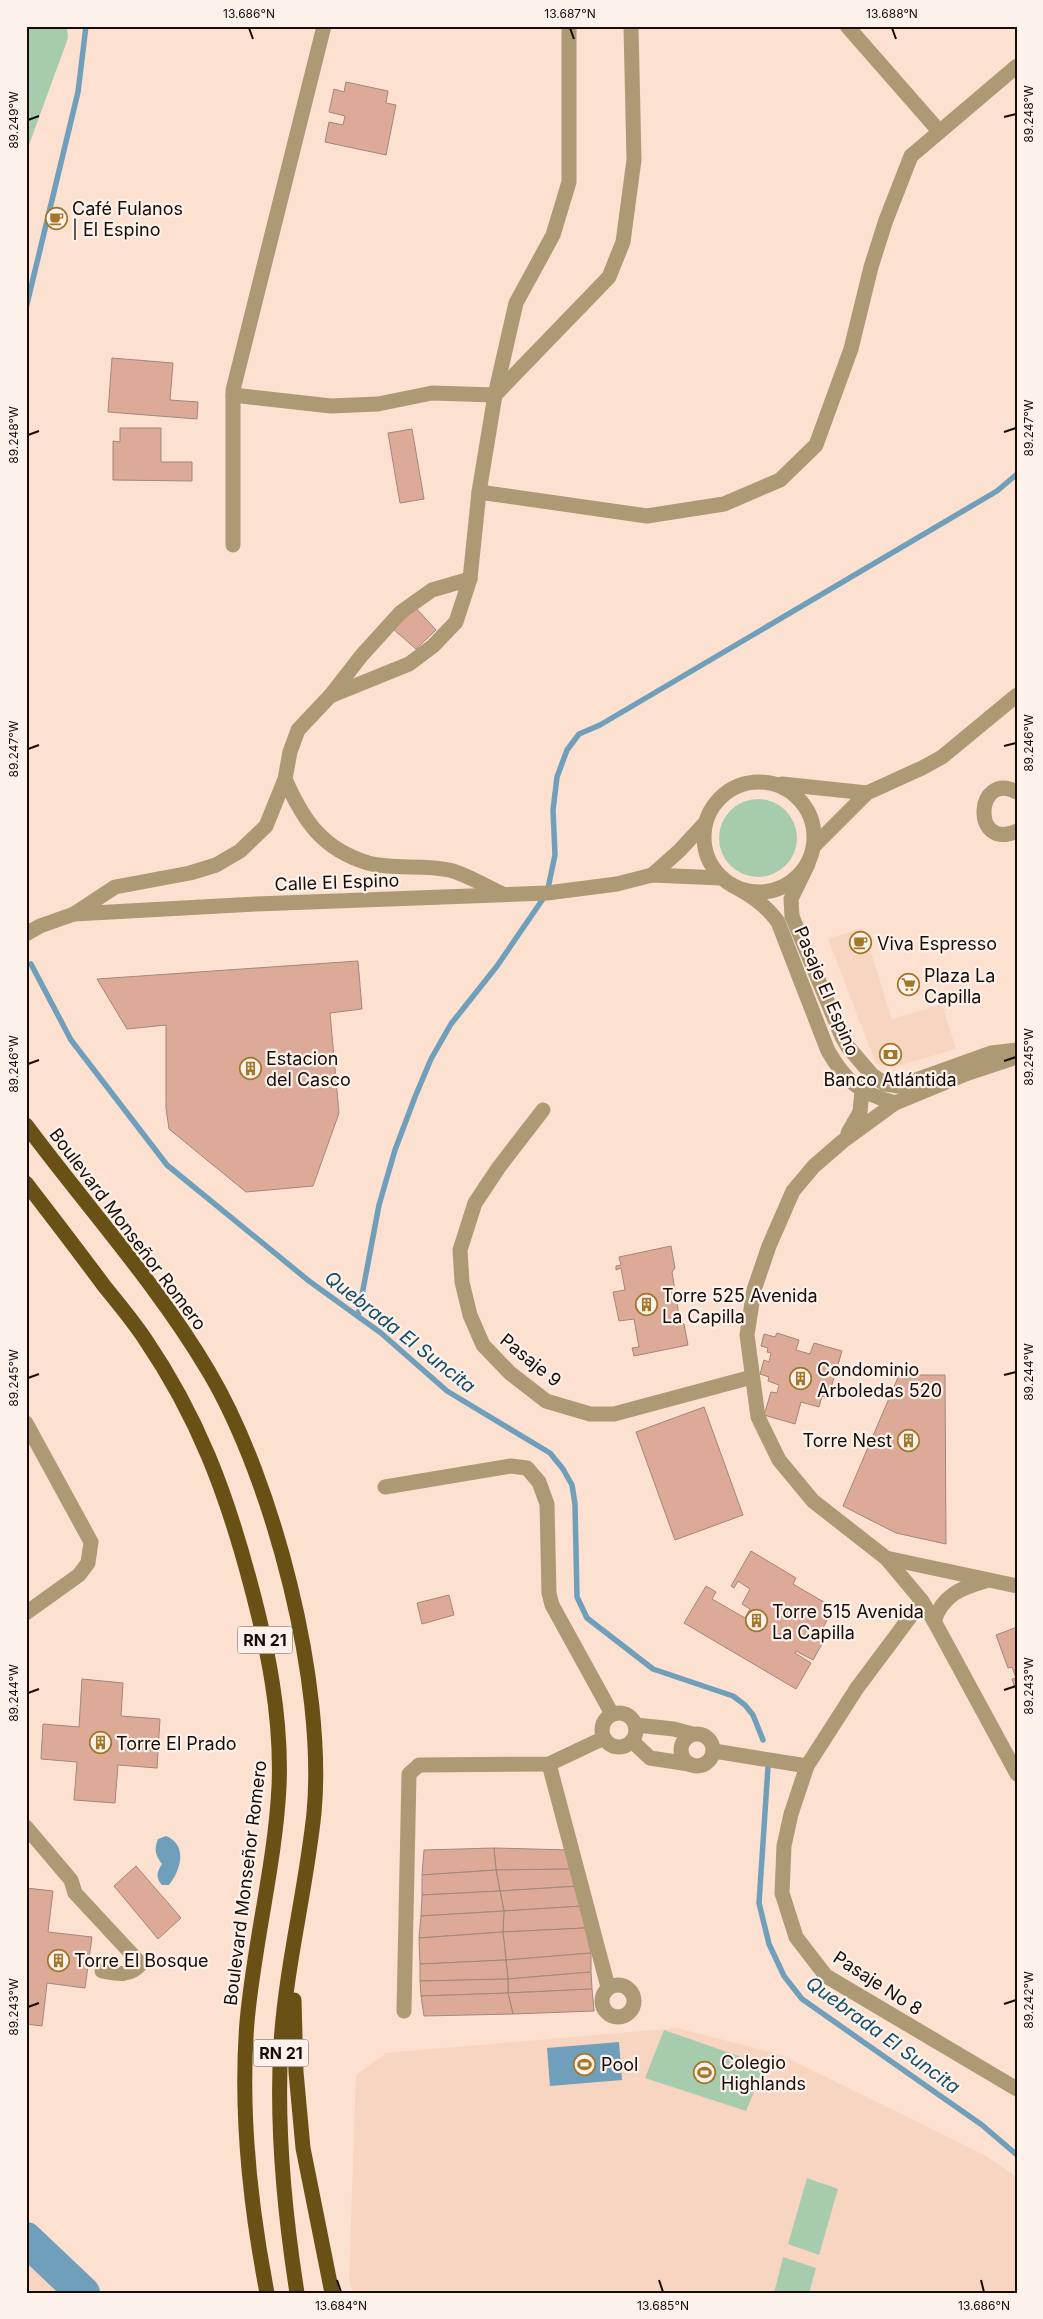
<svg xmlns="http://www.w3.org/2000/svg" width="1043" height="2319" font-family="Inter,sans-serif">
<rect width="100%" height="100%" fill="#fde1d0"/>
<!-- built -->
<g fill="#f8d5c0">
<polygon points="863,928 892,1019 942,1004 956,1049 894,1067 876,1064 828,939"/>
<polygon points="677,2028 779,2054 983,2154 1017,2177 1017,2293 353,2293 349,2281 356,2075 386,2053"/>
<polygon points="26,2253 65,2293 26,2293"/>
</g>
<!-- green -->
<g fill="#a6ccad">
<polygon points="26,26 67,26 68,38 26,153"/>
<circle cx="758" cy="838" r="39"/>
<polygon points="664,2030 765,2065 746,2111 645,2078"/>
<polygon points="807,2178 838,2189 819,2255 788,2244"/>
<polygon points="783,2257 816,2268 809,2293 774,2293"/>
</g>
<!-- water -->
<g fill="#709fbc">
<path d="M166,1836C188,1845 181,1870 169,1885H162C155,1877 157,1872 162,1864C155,1855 154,1849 158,1839Z"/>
<polygon points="619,2042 622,2080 550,2086 547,2048"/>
</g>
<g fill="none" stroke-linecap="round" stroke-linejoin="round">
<!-- stream -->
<g stroke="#709fbc" stroke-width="5.5">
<polyline points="26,308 78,92 86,26"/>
<polyline points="31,964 71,1040 167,1165 309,1281 381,1333 447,1391 550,1453 563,1469 572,1485 575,1504 577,1597 587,1618 653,1669 733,1696 745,1705 753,1715 763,1740"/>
<polyline points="358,1316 379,1205 395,1150 415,1097 431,1059 451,1024 497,966 547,893 555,855 553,810 557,777 567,750 579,734 600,725 997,491 1017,474"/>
<polyline points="768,1767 759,1903 769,1944 784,1976 802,1999 982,2125 1017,2155"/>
</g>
<!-- river -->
<polyline stroke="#709fbc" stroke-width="34" points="26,2239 83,2293"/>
</g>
<!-- building -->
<g fill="#ddaa98" stroke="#a2867c">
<polygon points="346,82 388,91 386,103 396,105 386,155 325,142 329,122 343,125 345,116 329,112 334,89 344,92"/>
<polygon points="112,358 173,363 170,400 198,402 197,419 108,412"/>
<polygon points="120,428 161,428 161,462 192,462 192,481 113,480 113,441 120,442"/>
<polygon points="412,429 424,499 400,503 388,433"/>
<polygon points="416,608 436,630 416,649 393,629"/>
<polygon points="358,961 362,1009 330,1013 339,1113 313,1186 246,1192 169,1129 166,1108 166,1025 127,1029 97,979"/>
<polygon points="671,1246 675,1268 672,1272 680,1322 684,1324 688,1345 634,1356 632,1348 639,1347 634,1319 619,1321 613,1292 625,1290 621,1268 616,1270 616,1266 621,1265 619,1257"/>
<polygon points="777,1333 799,1340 796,1350 810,1354 814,1343 842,1351 828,1398 822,1396 819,1407 801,1402 795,1424 764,1415 771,1392 777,1393 779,1385 768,1381 769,1377 760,1374 764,1360 769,1362 771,1353 767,1352 768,1348 761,1346 764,1334 775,1337"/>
<polygon points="899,1375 945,1375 946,1544 896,1533 843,1506"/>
<polygon points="704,1407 743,1515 675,1540 636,1432"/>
<polygon points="751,1551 796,1578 793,1584 834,1608 816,1640 822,1644 813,1660 796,1651 795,1653 811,1663 796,1689 684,1623 706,1586 716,1592 712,1599 745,1618 750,1609 742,1604 750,1589 738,1581 734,1588 731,1586"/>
<polygon points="449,1595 454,1615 422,1624 417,1603"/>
<polygon points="1017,1627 1017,1694 1012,1679 1016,1678 1012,1667 1008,1668 996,1635"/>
<polygon points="82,1679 123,1683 121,1716 160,1719 157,1768 118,1765 115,1803 74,1800 77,1762 41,1759 43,1724 79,1727"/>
<polygon points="494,1848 570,1850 574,1869 496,1870"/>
<polygon points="494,1848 496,1870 422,1875 424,1850"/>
<polygon points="136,1866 181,1918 158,1939 114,1886"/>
<polygon points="574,1869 579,1886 500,1891 496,1870"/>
<polygon points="496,1870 500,1891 422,1895 422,1875"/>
<polygon points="579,1886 583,1906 504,1911 500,1891"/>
<polygon points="26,1888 53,1891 48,1932 92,1937 85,1988 47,1983 42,2026 26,2024"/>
<polygon points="500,1891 504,1911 421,1916 422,1895"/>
<polygon points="583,1906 585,1928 503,1932 504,1911"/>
<polygon points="504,1911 503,1932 419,1938 421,1916"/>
<polygon points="585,1928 591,1953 506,1960 503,1932"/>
<polygon points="503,1932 506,1960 420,1964 419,1938"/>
<polygon points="591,1953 591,1972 508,1979 506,1960"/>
<polygon points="506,1960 508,1979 420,1981 420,1964"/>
<polygon points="591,1972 592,1989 508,1993 508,1979"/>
<polygon points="508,1979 508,1993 421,1996 420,1981"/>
<polygon points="592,1989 594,2011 513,2014 508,1993"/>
<polygon points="508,1993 513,2014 424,2016 421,1996"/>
</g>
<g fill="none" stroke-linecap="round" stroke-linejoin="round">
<!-- minor -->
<g stroke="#ad9a74" stroke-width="15">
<polyline points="847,26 939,131"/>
<polyline points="233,395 331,406 378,404 432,393 495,395 609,277 623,242 634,160 631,26"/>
<polyline points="479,492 647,516 724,504 780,480 816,445 851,349 871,267 886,220 911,156 1017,66"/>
<polyline points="233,545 233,390 324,26"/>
<polyline points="330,696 409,664 433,646 456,622 470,579 479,492 495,395 516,303 553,235 569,182 569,26"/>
<path d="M285,779C303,820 322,849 368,863C394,870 423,864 449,870C466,874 485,886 501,893"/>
<path d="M1017,792C975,770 971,852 1017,831"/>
<polyline points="74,914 115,887 190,873 216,865 240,851 266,826 285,779 290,752 298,730 330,696 362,655 401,612 432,590 470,579"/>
<polyline points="895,1103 843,1141 814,1166 793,1191 769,1246 754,1290 747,1335 758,1417 779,1460 813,1501 886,1558 922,1601 934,1621 1017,1774"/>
<polyline points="543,1110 499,1167 475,1203 460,1250 462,1282 470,1315 483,1345 510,1373 546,1401 590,1414 614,1414 752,1377"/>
<polyline points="848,1133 860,1112 862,1091"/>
<polyline points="26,1423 91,1542 88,1563 79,1575 26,1613"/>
<polyline points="385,1487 511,1466 527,1468 539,1482 547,1504 549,1593 552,1605 612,1714"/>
<polyline points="886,1558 1017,1586"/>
<polyline points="922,1601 857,1688 807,1766 791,1814 784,1846 782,1893 796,1937 826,1976 1017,2089"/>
<path d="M934,1621C943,1595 961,1588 985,1581"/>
<circle cx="619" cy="1730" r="17"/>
<polyline points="636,1725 674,1729 692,1734"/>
<circle cx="697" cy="1750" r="16"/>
<polyline points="632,1741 650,1758 689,1764"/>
<polyline points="714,1751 807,1766"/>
<polyline points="549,1764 608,1987"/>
<path d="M26,1827L71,1880L75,1893L141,1964C129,1977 118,1974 102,1971"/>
<circle cx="618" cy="2001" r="16"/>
<polyline points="404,2011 409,1774 419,1765 549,1764 604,1738"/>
</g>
<!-- tertiary -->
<g stroke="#ad9a74" stroke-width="15">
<circle cx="759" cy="837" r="55"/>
<polyline points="782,784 867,793"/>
<polyline points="814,846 867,793 922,768 942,757 1017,695"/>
<polyline points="808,864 791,899 792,916 842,1037 848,1047 872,1075 885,1084 899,1086 991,1053 1017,1050"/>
<polyline points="652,875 679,851 705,823"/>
<path d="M732,885C750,895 765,904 778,922L828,1051C846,1082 860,1093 895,1103L968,1073L1017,1057"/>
<polyline points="26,934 40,926 74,914 256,904 547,893 617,884 652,875 721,878"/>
</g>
<!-- trunk -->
<g stroke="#695015" stroke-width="15">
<path d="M26,1125C87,1207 157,1284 209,1372C274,1482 326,1685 314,1813C306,1890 286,1966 281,2043C276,2127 284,2210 297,2293"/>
<path d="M26,1183C53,1218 79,1252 105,1287C119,1304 133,1321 145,1339C198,1417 226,1492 250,1582C268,1649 282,1717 279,1787C275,1865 254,1943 247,2022C240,2111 250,2205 267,2293"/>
<polyline points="294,2000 296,2072 303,2148 332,2293"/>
</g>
</g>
<!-- ticks -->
<path fill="none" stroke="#160d08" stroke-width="2" d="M249,28L253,39M570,28L574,39M892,28L896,39M1004,117L1016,114M28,120L39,116M1004,432L1016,428M28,435L39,431M1004,746L1016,743M28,749L39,745M1004,1061L1016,1057M28,1064L39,1060M1004,1375L1016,1372M28,1378L39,1374M1004,1690L1016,1686M28,1693L39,1689M1004,2004L1016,2000M28,2007L39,2003M337,2280L341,2292M659,2280L663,2292M981,2280L984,2292"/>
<!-- icons -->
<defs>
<symbol id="cafe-ring" viewBox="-11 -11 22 22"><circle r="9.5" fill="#fdf2eb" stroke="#a47629" stroke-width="1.5"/><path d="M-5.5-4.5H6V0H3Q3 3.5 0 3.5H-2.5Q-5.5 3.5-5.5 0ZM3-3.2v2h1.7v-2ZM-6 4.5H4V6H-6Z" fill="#a47629"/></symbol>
<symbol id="supermarket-ring" viewBox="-11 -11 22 22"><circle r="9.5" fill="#fdf2eb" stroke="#a47629" stroke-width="1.5"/><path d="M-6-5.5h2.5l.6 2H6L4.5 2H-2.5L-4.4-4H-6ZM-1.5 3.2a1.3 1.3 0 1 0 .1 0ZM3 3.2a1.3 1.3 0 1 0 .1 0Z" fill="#a47629"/></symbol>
<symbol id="bank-ring" viewBox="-11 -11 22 22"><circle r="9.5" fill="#fdf2eb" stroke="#a47629" stroke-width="1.5"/><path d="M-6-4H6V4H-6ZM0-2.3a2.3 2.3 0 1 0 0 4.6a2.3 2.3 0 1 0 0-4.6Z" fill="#a47629"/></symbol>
<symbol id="building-ring" viewBox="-11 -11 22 22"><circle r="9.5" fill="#fdf2eb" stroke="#a47629" stroke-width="1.5"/><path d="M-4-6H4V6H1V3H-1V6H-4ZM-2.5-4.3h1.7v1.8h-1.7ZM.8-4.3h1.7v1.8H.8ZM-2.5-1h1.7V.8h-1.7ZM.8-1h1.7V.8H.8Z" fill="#a47629"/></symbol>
<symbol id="stadium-ring" viewBox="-11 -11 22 22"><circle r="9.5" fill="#fdf2eb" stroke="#a47629" stroke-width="1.5"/><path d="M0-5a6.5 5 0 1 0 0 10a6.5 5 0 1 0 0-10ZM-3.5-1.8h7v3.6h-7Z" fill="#a47629"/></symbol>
</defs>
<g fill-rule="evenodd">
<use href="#cafe-ring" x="44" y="206" width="25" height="25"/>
<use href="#cafe-ring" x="848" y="930" width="25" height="25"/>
<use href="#supermarket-ring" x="896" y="972" width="25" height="25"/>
<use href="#bank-ring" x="878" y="1042" width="25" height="25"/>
<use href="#building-ring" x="238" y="1056" width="25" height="25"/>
<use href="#building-ring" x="634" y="1292" width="25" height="25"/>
<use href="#building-ring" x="788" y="1366" width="25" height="25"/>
<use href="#building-ring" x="896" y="1428" width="25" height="25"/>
<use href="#building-ring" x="744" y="1608" width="25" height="25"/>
<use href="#building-ring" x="88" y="1730" width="25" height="25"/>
<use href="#building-ring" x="46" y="1948" width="25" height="25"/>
<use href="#stadium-ring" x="572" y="2052" width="25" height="25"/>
<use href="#stadium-ring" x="692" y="2060" width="25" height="25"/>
</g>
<g text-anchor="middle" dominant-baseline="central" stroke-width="4.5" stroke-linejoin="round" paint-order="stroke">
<!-- shield labels -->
<g fill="#fdf2eb" stroke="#5b524c" stroke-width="1">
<rect x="237.5" y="1626.5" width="55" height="27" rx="4"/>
<rect x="253.5" y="2039.5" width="55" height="27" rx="4"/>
</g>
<g font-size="16" font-weight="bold" fill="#160d08">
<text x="265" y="1640">RN 21</text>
<text x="281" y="2053">RN 21</text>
</g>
<!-- poi labels -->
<g font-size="18" fill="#160d08" stroke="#fdf2eb" text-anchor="start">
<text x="72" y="208">Café Fulanos<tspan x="72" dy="21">| El Espino</tspan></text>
<text x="877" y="943">Viva Espresso</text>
<text x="924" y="975">Plaza La<tspan x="924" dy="21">Capilla</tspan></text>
<text x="266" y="1058">Estacion<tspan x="266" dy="21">del Casco</tspan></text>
<text x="890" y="1079" text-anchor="middle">Banco Atlántida</text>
<text x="662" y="1295">Torre 525 Avenida<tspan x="662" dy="21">La Capilla</tspan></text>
<text x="817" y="1369">Condominio<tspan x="817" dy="21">Arboledas 520</tspan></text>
<text x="892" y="1440" text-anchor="end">Torre Nest</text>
<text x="772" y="1611">Torre 515 Avenida<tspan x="772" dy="21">La Capilla</tspan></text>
<text x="116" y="1743">Torre El Prado</text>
<text x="74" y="1960">Torre El Bosque</text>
<text x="721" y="2062">Colegio<tspan x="721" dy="21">Highlands</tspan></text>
<text x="601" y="2064">Pool</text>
</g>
<!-- street labels -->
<g font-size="18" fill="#160d08" stroke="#fdf2eb">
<text transform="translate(337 882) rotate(-2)">Calle El Espino</text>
<text transform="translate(827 991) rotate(67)">Pasaje El Espino</text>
<text transform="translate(128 1229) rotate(53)">Boulevard Monseñor Romero</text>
<text transform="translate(531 1360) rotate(39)">Pasaje 9</text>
<text transform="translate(245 1883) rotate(-83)">Boulevard Monseñor Romero</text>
<text transform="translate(878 1983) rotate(33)">Pasaje No 8</text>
</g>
<!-- water labels -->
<g font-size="19" font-style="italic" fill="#0f4c6a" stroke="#fdf2eb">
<text transform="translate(400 1332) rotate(38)">Quebrada El Suncita</text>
<text transform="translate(883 2035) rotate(36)">Quebrada El Suncita</text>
</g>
</g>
<!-- border -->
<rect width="1043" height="2319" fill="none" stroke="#fdf2eb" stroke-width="55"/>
<rect x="28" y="28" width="988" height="2264" fill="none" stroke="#160d08" stroke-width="2"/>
<g font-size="12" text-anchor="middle" fill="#160d08">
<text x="249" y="18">13.686°N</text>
<text x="570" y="18">13.687°N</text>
<text x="892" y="18">13.688°N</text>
<text transform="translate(1029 114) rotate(-90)" y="4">89.248°W</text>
<text transform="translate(14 120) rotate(-90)" y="4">89.249°W</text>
<text transform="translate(1029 428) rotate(-90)" y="4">89.247°W</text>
<text transform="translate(14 435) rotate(-90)" y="4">89.248°W</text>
<text transform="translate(1029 743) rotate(-90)" y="4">89.246°W</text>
<text transform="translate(14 749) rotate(-90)" y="4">89.247°W</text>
<text transform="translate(1029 1057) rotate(-90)" y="4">89.245°W</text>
<text transform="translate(14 1064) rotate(-90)" y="4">89.246°W</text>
<text transform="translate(1029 1372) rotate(-90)" y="4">89.244°W</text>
<text transform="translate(14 1378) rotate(-90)" y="4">89.245°W</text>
<text transform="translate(1029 1686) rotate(-90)" y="4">89.243°W</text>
<text transform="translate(14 1693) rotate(-90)" y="4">89.244°W</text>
<text transform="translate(1029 2000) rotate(-90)" y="4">89.242°W</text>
<text transform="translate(14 2007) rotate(-90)" y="4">89.243°W</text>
<text x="341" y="2310">13.684°N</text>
<text x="663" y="2310">13.685°N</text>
<text x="984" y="2310">13.686°N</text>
</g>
</svg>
